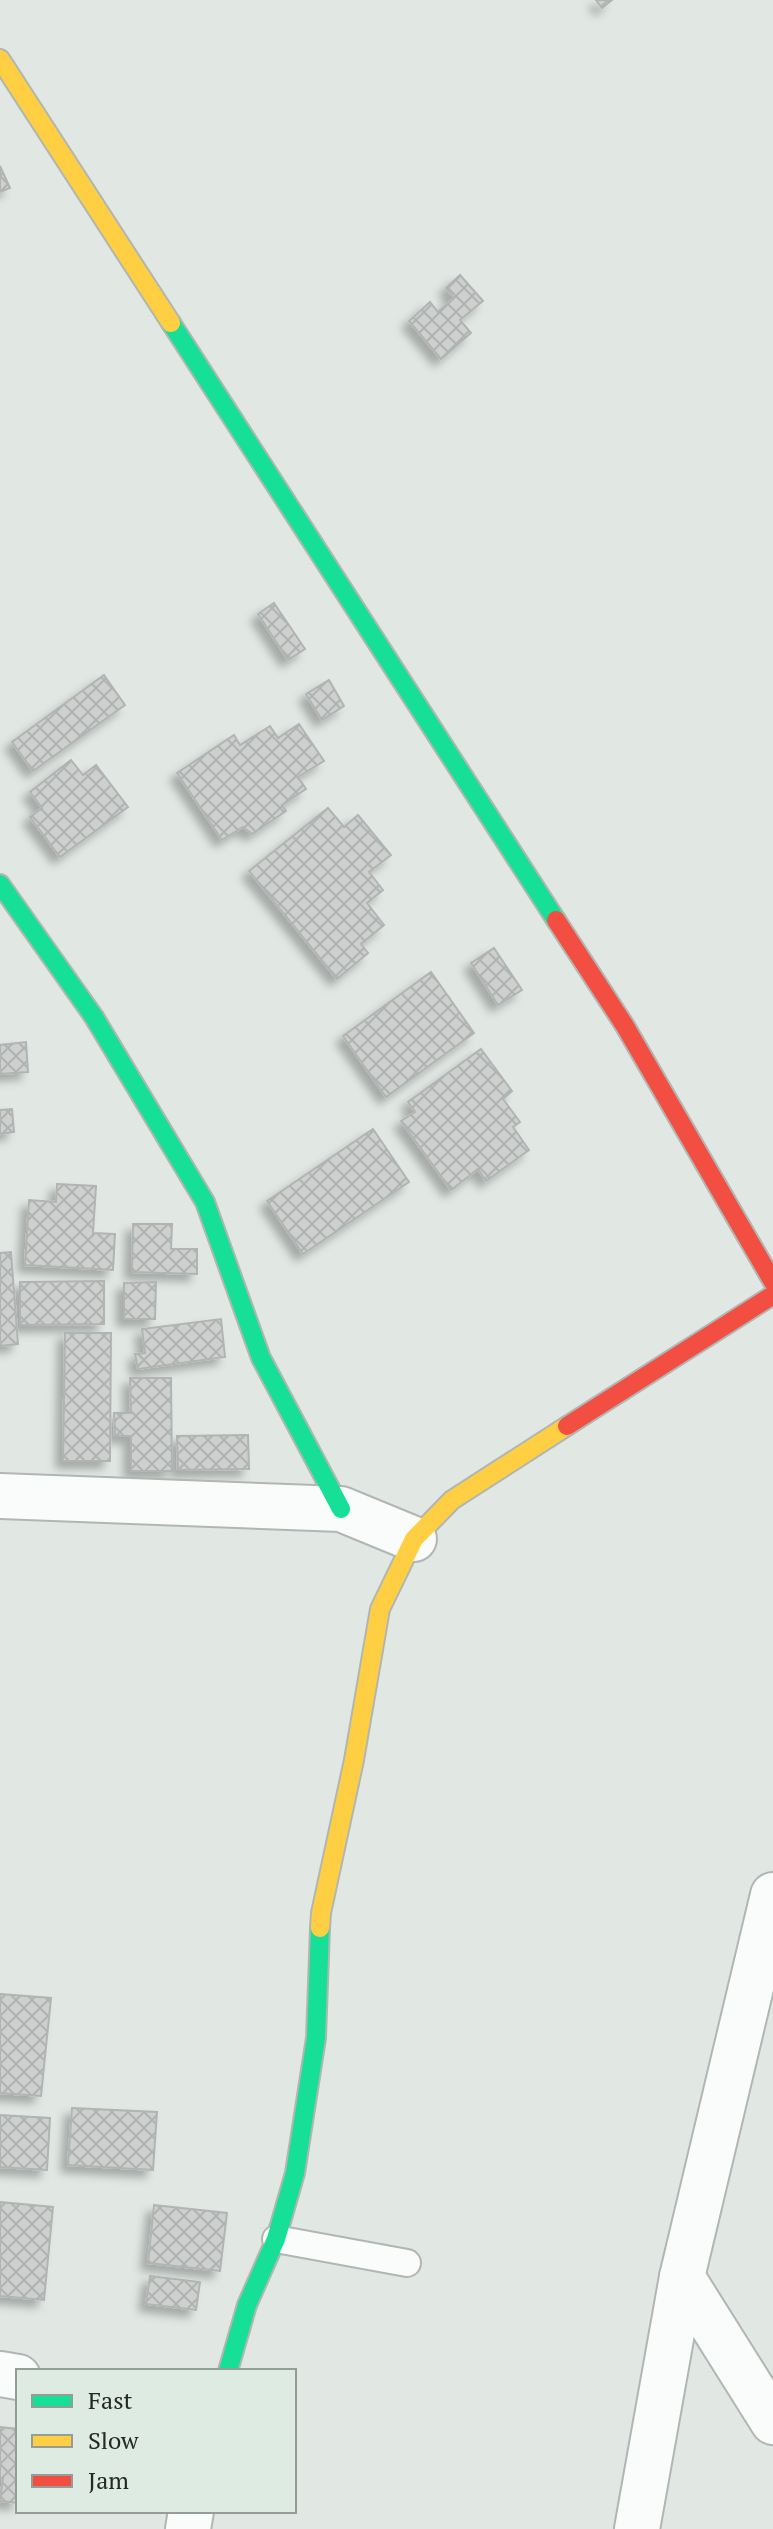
<svg xmlns="http://www.w3.org/2000/svg" width="773" height="2529" font-family="'PT Serif',serif">
<defs>
<pattern id="building-cross-hatch" width="8" height="8" patternUnits="userSpaceOnUse" patternTransform="scale(2)"><rect width="8" height="8" fill="#cecfcf"/><path d="M0 0l8 8M0 8l8-8" fill="none" stroke="#b1b2b2"/></pattern>
<filter id="shadow"><feDropShadow dx="-7" dy="7" stdDeviation="4" flood-color="#0004"/></filter>
</defs>
<rect width="100%" height="100%" fill="#e1e8e3"/>
<!-- building -->
<g fill="url(#building-cross-hatch)" stroke="#b2b4b3" stroke-width="2" filter="url(#shadow)">
<polygon points="596,0 612,0 602,8"/>
<polygon points="0,166 10,188 0,192"/>
<polygon points="460,275 483,301 460,320 471,333 441,359 409,321 430,302 438,312 454,298 446,288"/>
<polygon points="274,603 305,649 288,660 258,614"/>
<polygon points="104,675 125,705 33,771 12,742"/>
<polygon points="329,680 344,706 322,720 306,694"/>
<polygon points="299,724 324,761 298,777 306,789 282,805 286,811 252,834 243,827 222,840 177,773 234,735 240,745 270,726 278,738"/>
<polygon points="71,760 83,775 96,765 128,807 60,857 30,817 42,808 30,792"/>
<polygon points="328,808 344,827 358,815 391,855 369,872 383,890 367,903 384,925 361,944 368,953 337,979 249,871"/>
<polygon points="494,948 522,990 498,1005 471,963"/>
<polygon points="431,972 474,1033 386,1097 343,1036"/>
<polygon points="26,1042 28,1072 0,1074 0,1045"/>
<polygon points="481,1049 512,1091 503,1099 520,1122 513,1127 529,1150 486,1181 478,1169 451,1190 401,1121 415,1112 408,1102"/>
<polygon points="12,1109 14,1132 0,1134 0,1110"/>
<polygon points="373,1129 409,1182 303,1254 267,1201"/>
<polygon points="57,1184 96,1186 93,1233 115,1234 113,1270 25,1265 29,1200 56,1202"/>
<polygon points="133,1224 172,1224 171,1249 197,1249 197,1274 132,1272"/>
<polygon points="11,1252 18,1344 0,1346 0,1253"/>
<polygon points="104,1281 104,1324 20,1325 20,1282"/>
<polygon points="156,1282 155,1319 124,1319 124,1283"/>
<polygon points="221,1319 225,1357 138,1369 135,1354 145,1353 142,1329"/>
<polygon points="65,1333 111,1333 110,1461 63,1461"/>
<polygon points="130,1378 171,1378 172,1471 131,1471 131,1436 115,1436 114,1413 131,1413"/>
<polygon points="248,1435 249,1469 178,1470 177,1436"/>
<polygon points="0,1994 51,1998 41,2096 0,2093"/>
<polygon points="72,2108 157,2112 153,2170 68,2165"/>
<polygon points="0,2115 50,2118 47,2170 0,2167"/>
<polygon points="0,2202 53,2207 44,2300 0,2296"/>
<polygon points="154,2205 227,2213 220,2271 148,2263"/>
<polygon points="150,2276 200,2282 196,2310 146,2304"/>
<polygon points="0,2427 18,2429 18,2503 0,2501 3,2478 0,2478"/>
</g>
<g fill="none" stroke-linecap="round" stroke-linejoin="round">
<defs>
<polyline id="lane" points="276,2239 407,2263"/>
<g id="street">
<polyline points="0,1496 341,1509 414,1539"/>
<polyline points="682,2277 773,2422"/>
<polyline points="0,2374 18,2377"/>
<polyline points="188,2529 191,2511"/>
<polyline points="637,2529 682,2277 773,1895"/>
</g>
<g id="fast">
<polyline points="171,323 556,920"/>
<polyline points="0,884 94,1017 205,1202 261,1358 341,1509"/>
<polyline points="228,2371 247,2305 276,2239 295,2173 316,2038 320,1928"/>
</g>
<g id="slow">
<polyline points="0,59 171,323"/>
<polyline points="320,1928 321,1913 354,1760 380,1609 414,1539 452,1500 567,1426"/>
</g>
<g id="jam">
<polyline points="556,920 625,1026 773,1282"/>
<polyline points="567,1426 773,1295"/>
</g>
</defs>
<!-- lane casing -->
<use href="#lane" stroke="#b1b6b3" stroke-width="30"/>
<!-- street casing -->
<use href="#street" stroke="#b1b6b3" stroke-width="48"/>
<!-- fast casing -->
<use href="#fast" stroke="#b1b6b3" stroke-width="22"/>
<!-- slow casing -->
<use href="#slow" stroke="#b1b6b3" stroke-width="22"/>
<!-- jam casing -->
<use href="#jam" stroke="#b1b6b3" stroke-width="22"/>
<!-- lane -->
<use href="#lane" stroke="#fafcfb" stroke-width="26"/>
<!-- street -->
<use href="#street" stroke="#fafcfb" stroke-width="44"/>
<!-- fast -->
<use href="#fast" stroke="#16e098" stroke-width="18"/>
<!-- slow -->
<use href="#slow" stroke="#ffcf43" stroke-width="18"/>
<!-- jam -->
<use href="#jam" stroke="#f24e42" stroke-width="18"/>
</g>
<!-- legend -->
<rect x="16" y="2369" width="280" height="144" fill="#deebe2" stroke="#949d97" stroke-width="2"/>
<rect x="32" y="2395" width="40" height="12" fill="#16e098" stroke="#949d97" stroke-width="2"/>
<text x="88" y="2409" font-size="24" fill="#242926">Fast</text>
<rect x="32" y="2435" width="40" height="12" fill="#ffcf43" stroke="#949d97" stroke-width="2"/>
<text x="88" y="2449" font-size="24" fill="#242926">Slow</text>
<rect x="32" y="2475" width="40" height="12" fill="#f24e42" stroke="#949d97" stroke-width="2"/>
<text x="88" y="2489" font-size="24" fill="#242926">Jam</text>
</svg>
